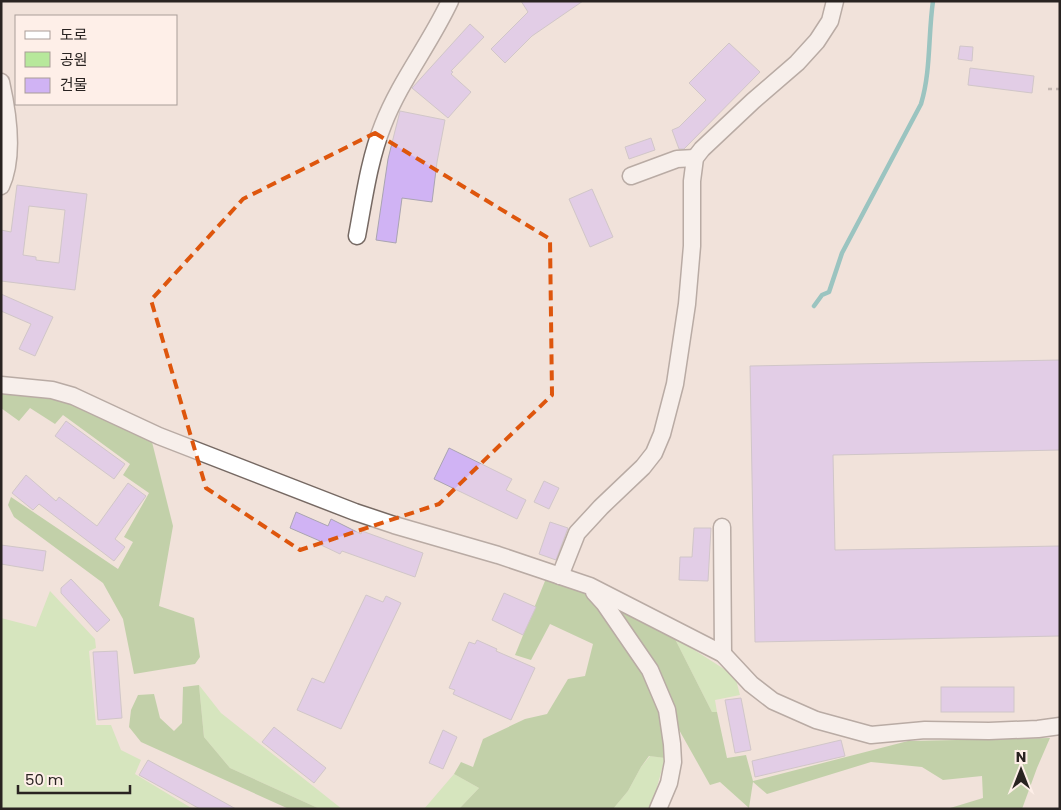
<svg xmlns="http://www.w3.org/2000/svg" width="1061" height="810" font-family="Poppins,'Noto Sans KR',sans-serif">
<rect width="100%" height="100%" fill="#f1e2da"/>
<!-- green -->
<g fill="#b7e89b">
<polygon points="50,591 95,639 96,648 89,651 96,725 111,725 121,750 141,760 135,774 193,809 1,809 1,618 36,627"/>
<polygon points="674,637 735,676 740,695 715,700 717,712 712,712"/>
<polygon points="199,685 221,713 342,809 320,809 230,768 204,737"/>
<polygon points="650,756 665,758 651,809 613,809 628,791 641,767"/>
<polygon points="454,774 479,788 459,809 424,809"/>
</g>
<!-- forest -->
<g fill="#8abb6d">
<polygon points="1,389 51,394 151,438 173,526 159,606 194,618 200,657 195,664 134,674 123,619 103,583 14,517 8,505 11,497 118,569 133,542 124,537 149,493 123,475 130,464 63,415 55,424 30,408 19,421 1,408"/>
<polygon points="547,576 588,590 649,676 660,705 665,758 649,756 641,767 628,791 613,809 459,809 479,788 454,774 461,762 473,767 483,739 525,719 547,714 568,679 585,676 593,644 550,624 531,660 515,655"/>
<polygon points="613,601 674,637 712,712 717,712 727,758 746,755 753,781 908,741 1050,738 1037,768 1022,809 947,809 983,798 982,776 943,780 922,767 871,762 767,794 753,782 749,808 720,782 710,785 669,712"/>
<polygon points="199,685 204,737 230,768 320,809 289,809 141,742 129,727 131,710 138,695 154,694 160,718 174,731 182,723 183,687"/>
</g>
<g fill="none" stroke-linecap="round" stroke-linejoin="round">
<!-- stream -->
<path stroke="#339fa0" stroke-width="4.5" d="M814,306L822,295L829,292L842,253L921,104C931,71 928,36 933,1"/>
</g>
<!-- building -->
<g fill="#d0b3f4" stroke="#aaa4b1" fill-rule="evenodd">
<polygon points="521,1 583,1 532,36 505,63 491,49 528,12"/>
<polygon points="470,24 484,37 451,71 453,72 451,74 471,92 448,118 412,88"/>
<polygon points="729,43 760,72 684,149 679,149 672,130 679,127 706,100 689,83"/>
<polygon points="960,46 973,47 972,61 958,59"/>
<polygon points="970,68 1034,76 1032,93 968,85"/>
<polygon points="400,111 445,120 437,162 432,202 402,198 396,243 376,240 388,159"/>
<polygon points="651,138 655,150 629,159 625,147"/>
<path d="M17,185L87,194L75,290L1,281V230L11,232ZM29,206L65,210L59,263L36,260V257L23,255Z"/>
<polygon points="592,189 613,237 590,247 569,199"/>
<polygon points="1,294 53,317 35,356 19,349 31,324 1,311"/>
<polygon points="1060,360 1060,450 833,455 835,550 1060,546 1060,636 755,642 750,366"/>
<polygon points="66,421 125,464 114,479 55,436"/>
<polygon points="449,448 512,479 506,490 526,500 517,519 434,479"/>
<polygon points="26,475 56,501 59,497 97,526 128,483 146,496 115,539 125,547 114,561 39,504 33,510 12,493"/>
<polygon points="544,481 559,488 549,509 534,502"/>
<polygon points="296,512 328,526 331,519 361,534 362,531 423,553 415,577 342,551 340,554 319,544 320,541 290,528"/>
<polygon points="550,522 568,528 556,560 539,554"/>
<polygon points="694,528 711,528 708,581 679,580 680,557 692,557"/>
<polygon points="1,545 46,551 43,571 1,564"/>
<polygon points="71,579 110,620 97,632 61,593 61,588"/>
<polygon points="504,593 536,607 523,635 492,620"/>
<polygon points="366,595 383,602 386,596 401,603 341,729 297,710 312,678 324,683"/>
<polygon points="477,640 497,649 496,651 535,668 511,720 453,694 455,690 449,688 469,642 475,644"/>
<polygon points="117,651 122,718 98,720 93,652"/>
<rect x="941" y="687" width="73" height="25"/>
<polygon points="741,698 751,750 735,753 725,700"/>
<polygon points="274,727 326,768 314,783 262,742"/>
<polygon points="443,730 457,737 443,769 429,763"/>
<polygon points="841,740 845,756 755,777 752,761"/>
<polygon points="148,760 236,809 200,809 139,775"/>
</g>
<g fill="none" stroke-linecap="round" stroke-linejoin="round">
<defs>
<g id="minor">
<path d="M1,82C8,113 15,156 1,186"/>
<polyline points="631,176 677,159 695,158"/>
<path d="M357,236C364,199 369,160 383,125C400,81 430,44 450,1"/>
<polyline points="1,385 52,390 73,396 159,436 355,512 394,525 498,555 590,586 723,654 751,684 773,701 816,720 871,735 925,730 989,731 1038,729 1060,726"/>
<polyline points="722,527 723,654"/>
<polyline points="560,576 577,533 601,507 643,467 654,453 662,434 675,384 687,304 692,246 692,181 695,158 702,149 753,101 797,63 817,41 830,21 835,1"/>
<polyline points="594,592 604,603 650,670 667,710 672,744 673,762 669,783 658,809"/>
</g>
</defs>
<!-- minor casing -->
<use href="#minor" stroke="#766963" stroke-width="19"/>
<!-- path -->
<polyline stroke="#938883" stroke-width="2.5" stroke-dasharray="4 4" stroke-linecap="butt" points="1048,89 1060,89"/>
<!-- minor -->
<use href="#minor" stroke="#fff" stroke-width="16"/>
</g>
<!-- marked area -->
<path d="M0 0H1061V810H0ZM375,133L550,239L552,395L439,504L300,550L206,488L151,300L243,199Z" fill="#f1e2da" fill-opacity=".55" fill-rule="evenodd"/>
<path fill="none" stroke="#de560d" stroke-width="4" stroke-dasharray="10 6" stroke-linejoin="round" d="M375,133L550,239L552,395L439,504L300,550L206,488L151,300L243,199Z"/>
<!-- border -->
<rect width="1061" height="810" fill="none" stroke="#292321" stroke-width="5"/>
<!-- legend -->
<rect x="15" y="15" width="162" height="90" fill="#feefe8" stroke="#a99d98"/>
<rect x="25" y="31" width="25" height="8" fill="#ffffff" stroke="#a99d98"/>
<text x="60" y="40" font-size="15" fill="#292321">도로</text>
<rect x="25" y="52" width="25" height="15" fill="#b7e89b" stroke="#a99d98"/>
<text x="60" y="65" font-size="15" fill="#292321">공원</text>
<rect x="25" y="78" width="25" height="15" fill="#d0b3f4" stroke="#a99d98"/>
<text x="60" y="90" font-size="15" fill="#292321">건물</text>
<!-- north arrow -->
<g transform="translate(1021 770)" stroke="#feefe8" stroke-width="4" paint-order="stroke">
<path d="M0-4L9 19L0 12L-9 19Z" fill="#292321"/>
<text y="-8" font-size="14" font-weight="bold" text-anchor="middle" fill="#292321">N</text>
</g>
<!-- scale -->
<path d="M18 785v8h112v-8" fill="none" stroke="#292321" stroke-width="2.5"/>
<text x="25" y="785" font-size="15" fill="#292321" stroke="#feefe8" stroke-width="4" paint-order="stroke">50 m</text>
</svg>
